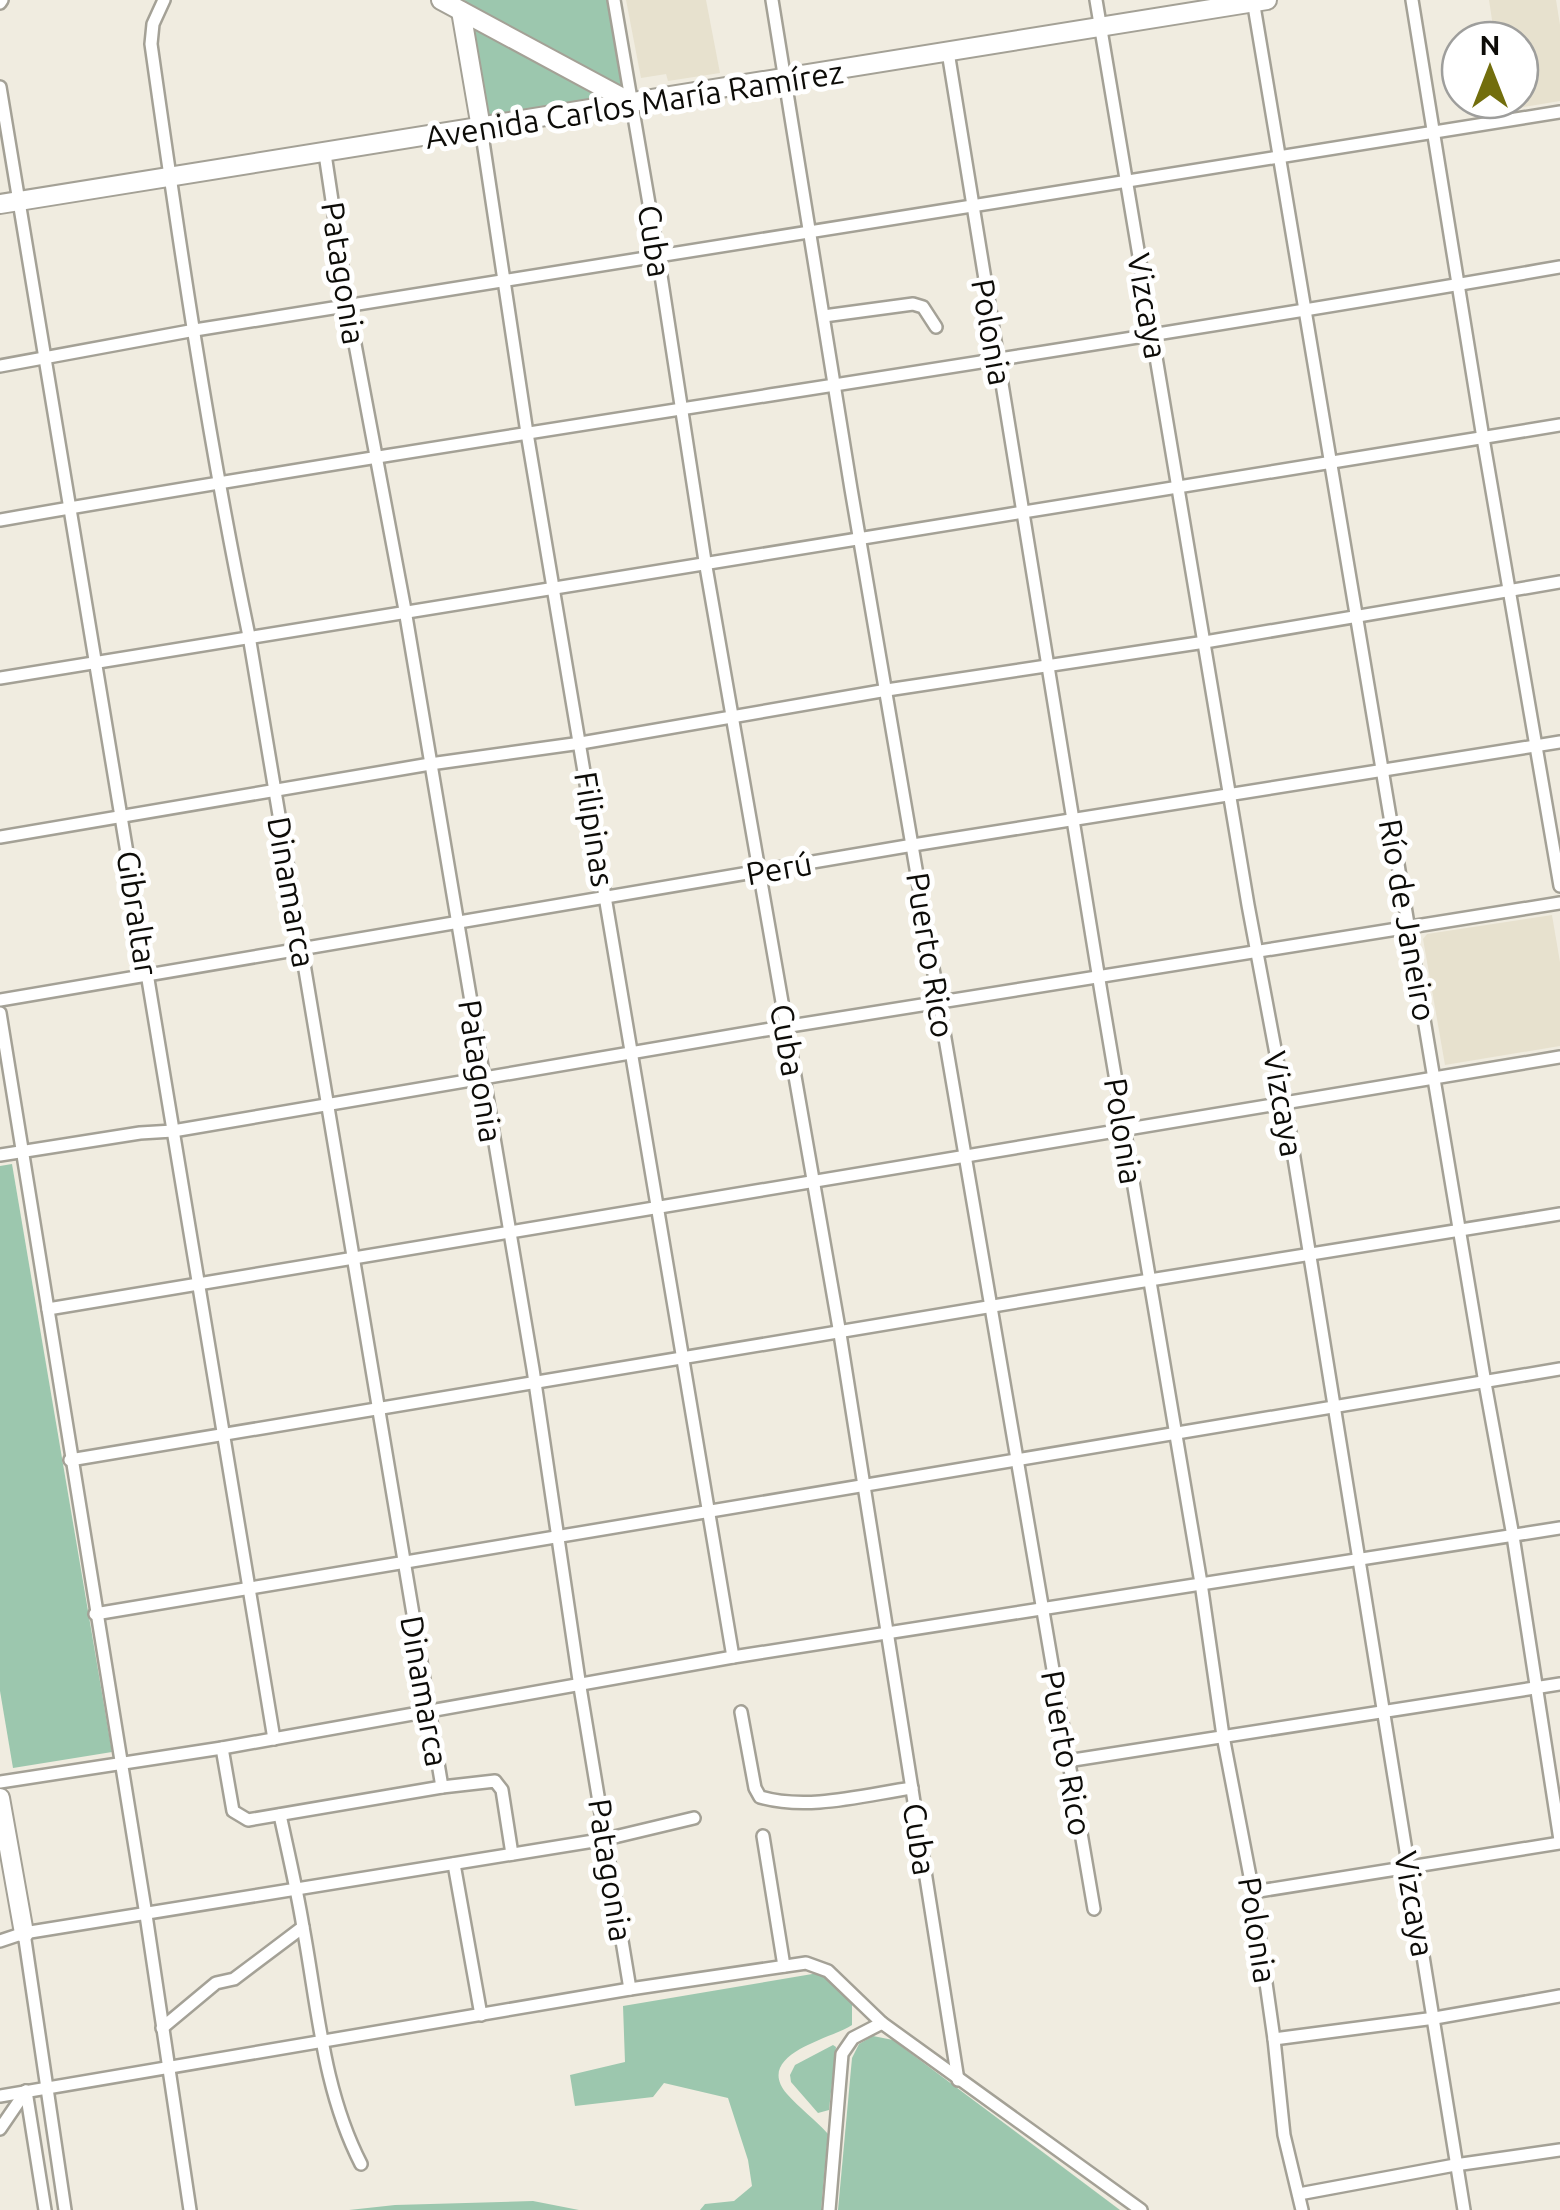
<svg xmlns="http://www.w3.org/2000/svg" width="1560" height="2210" font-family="Ubuntu,sans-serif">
<rect width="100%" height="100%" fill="#f0ece0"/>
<!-- built -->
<g fill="#e7e1ce">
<polygon points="626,0 706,0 720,73 668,81 666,74 641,78"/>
<polygon points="1489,0 1556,0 1560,25 1560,101 1507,110 1506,100 1520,100 1520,40 1495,40"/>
<polygon points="1552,915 1560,962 1560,1046 1445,1065 1423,939 1427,934"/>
</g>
<!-- green -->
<g fill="#9cc7ae">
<polygon points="465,0 611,0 624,84 621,88 466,6"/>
<polygon points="475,26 608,98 486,119 471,31"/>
<polygon points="12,1164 112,1752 13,1768 0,1691 0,1166"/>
<path d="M830,1971L852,2003V2025C831,2039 753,2054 787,2094C799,2108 815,2119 828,2134L821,2210H700L705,2204L734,2201L752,2186L748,2160L728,2098L664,2083L653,2097L575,2106L570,2075L625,2062L623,2006Z"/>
<polygon points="873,2036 893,2040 1120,2210 838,2210 852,2058 859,2044"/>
<polygon points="833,2045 836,2047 829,2110 818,2113 791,2082 790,2075 795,2065"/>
<polygon points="533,2201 579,2210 349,2210 395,2205"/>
</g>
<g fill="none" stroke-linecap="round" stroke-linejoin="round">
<defs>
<g id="street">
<path d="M164,0L153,24L151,44C179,242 208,440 249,636L442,1787"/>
<polyline points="614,0 658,256 705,561 840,1334 958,2080"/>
<polyline points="772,0 851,489 1094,1909"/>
<polyline points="1096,0 1248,905 1285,1102 1464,2210"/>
<polyline points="1253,0 1485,1383 1513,1536 1560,1840"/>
<polyline points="1412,0 1483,438 1560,886"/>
<polyline points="0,3 2,0"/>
<polyline points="948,52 1102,998 1201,1583 1223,1736 1253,1892 1274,2039 1284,2135 1302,2210"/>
<polyline points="0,87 274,1739"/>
<polyline points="481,128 527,433 733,1657"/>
<polyline points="325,154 348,307 405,610 533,1369 580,1687 630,1989"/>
<polyline points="824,316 913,304 923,307 936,327"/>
<polyline points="0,366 195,330 1560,112"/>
<path d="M0,520C519,430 1041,357 1560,267"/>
<path d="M0,678C519,589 1040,510 1560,425"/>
<polyline points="0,837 430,764 581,743 887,690 1205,642 1560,582"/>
<polyline points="0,1000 913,845 1560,742"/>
<polyline points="0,1013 146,1915 190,2210"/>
<polyline points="0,1155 140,1133 173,1131 765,1030 1560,903"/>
<polyline points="48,1309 1560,1057"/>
<polyline points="70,1460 1125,1284 1560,1214"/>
<polyline points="95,1614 1560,1369"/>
<path d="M741,1712L755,1788L760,1797C808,1811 864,1795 912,1788"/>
<polyline points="222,1748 233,1811 248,1820 442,1787 495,1781 502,1790 512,1854"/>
<polyline points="1067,1761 1560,1684"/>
<polyline points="0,1782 222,1748 733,1657 1560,1528"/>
<path d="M280,1815C288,1852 297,1890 303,1927C318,2008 323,2090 361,2164"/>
<polyline points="763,1836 784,1966"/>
<polyline points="454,1864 481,2015"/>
<polyline points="1253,1892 1560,1843"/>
<polyline points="24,1933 65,2210"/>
<polyline points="0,1941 24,1933 606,1839 694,1818"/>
<polyline points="162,2028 216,1983 234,1979 303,1927"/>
<polyline points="1274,2039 1435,2018 1560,1996"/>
<polyline points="26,2091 45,2210"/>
<polyline points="0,2096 630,1989 806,1963 828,1971 882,2023"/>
<polyline points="0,2129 26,2091"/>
<polyline points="1299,2194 1455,2165 1560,2150"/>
<polyline points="829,2210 842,2054 853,2038 882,2023 1141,2210"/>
</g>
<g id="secondary">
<polyline points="441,0 632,103"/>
<polyline points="461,11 481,128"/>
<polyline points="0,204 1267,0"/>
<polyline points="0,1798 24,1933"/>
</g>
</defs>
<!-- street casing -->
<use href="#street" stroke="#a4a196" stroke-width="16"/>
<!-- secondary casing -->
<use href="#secondary" stroke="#a4a196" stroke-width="22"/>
<!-- street -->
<use href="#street" stroke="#fff" stroke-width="11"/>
<!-- secondary -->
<use href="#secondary" stroke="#fff" stroke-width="18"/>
</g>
<g text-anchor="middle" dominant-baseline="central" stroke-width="10" stroke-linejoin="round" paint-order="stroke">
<!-- street labels -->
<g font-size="32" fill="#0d0c08" stroke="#fff">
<text transform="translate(634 104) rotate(-9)">Avenida Carlos María Ramírez</text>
<text transform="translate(655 241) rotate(81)">Cuba</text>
<text transform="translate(344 273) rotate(81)">Patagonia</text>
<text transform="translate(1148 306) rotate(80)">Vizcaya</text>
<text transform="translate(992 332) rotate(80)">Polonia</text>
<text transform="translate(595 829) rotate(81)">Filipinas</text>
<text transform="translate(779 868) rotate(-10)">Perú</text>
<text transform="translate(292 892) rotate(80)">Dinamarca</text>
<text transform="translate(138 913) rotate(81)">Gibraltar</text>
<text transform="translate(1408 920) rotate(80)">Río de Janeiro</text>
<text transform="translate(931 955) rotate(81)">Puerto Rico</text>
<text transform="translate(788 1040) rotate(80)">Cuba</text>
<text transform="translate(481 1071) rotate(81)">Patagonia</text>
<text transform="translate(1284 1104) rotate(80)">Vizcaya</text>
<text transform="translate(1124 1131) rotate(81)">Polonia</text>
<text transform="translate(425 1691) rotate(80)">Dinamarca</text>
<text transform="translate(1067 1753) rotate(80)">Puerto Rico</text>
<text transform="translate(920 1839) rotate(81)">Cuba</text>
<text transform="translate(611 1870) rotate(81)">Patagonia</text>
<text transform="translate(1415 1904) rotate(80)">Vizcaya</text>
<text transform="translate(1258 1930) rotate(81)">Polonia</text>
</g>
</g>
<!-- north arrow -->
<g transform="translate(1490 70)"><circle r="48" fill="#ffffff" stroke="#9e9e9c" stroke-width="2.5"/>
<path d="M0-8L18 38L0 25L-18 38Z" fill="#726e0d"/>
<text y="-15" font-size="28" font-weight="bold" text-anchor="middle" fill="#0d0c08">N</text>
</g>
</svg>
